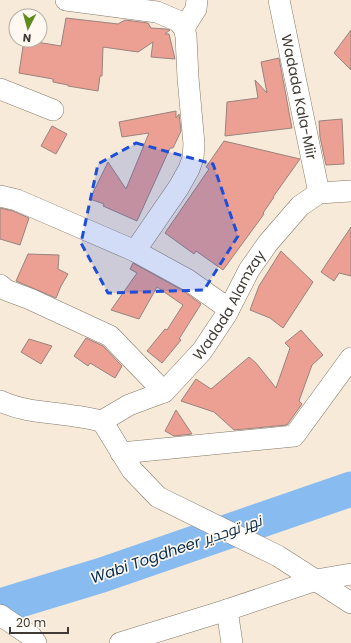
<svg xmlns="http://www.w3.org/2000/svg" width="351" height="643" font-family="Poppins,Cairo,sans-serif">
<rect width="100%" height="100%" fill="#f8ead8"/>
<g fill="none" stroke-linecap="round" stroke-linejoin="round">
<!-- river -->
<polyline stroke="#88bcf1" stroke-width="35" points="0,606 102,575 351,489"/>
</g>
<!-- building -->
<g fill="#eba093" stroke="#99837f">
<polygon points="66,18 118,24 125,20 148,23 151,28 166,29 170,30 165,34 169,34 175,59 151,57 153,42 138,52 103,47 102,76 100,76 98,91 68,86 68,85 53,82 53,79 19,73 24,40 61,46"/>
<polygon points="351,30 351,70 334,53"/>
<polygon points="279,58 292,128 225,136 227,102 258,98 255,80 267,93 261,62"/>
<polygon points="176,111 176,118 179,114 181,131 173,148 170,148 137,221 103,206 104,204 90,199 108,162 126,189 149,133 122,137 119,122"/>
<polygon points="342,119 344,164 326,165 320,137 319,121"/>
<polygon points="52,126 67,134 56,154 41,146"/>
<polygon points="224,141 300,159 273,197 274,197 263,213 264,214 223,270 196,251 194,254 165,233 209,169 206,167"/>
<polygon points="0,208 13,211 29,218 20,245 0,239"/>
<polygon points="351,227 351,276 339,273 334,281 321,272"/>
<polygon points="281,251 313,282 283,328 270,318 250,310 259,286"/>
<polygon points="28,254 59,255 58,269 68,274 61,286 56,298 16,281"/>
<polygon points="133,263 182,290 201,304 179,339 181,340 162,363 147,351 165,329 167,330 183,305 157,287 139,319 111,310 137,273 130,269"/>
<polygon points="301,330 323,355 312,365 299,401 302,404 287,425 234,430 214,412 181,401 196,379 211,389 249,357 256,363 276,388 290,348 285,343"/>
<polygon points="86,338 103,346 122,366 115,378 90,363 88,366 74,356"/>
<polygon points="29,339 52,346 41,364 21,352"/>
<polygon points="176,410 192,434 174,436 165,431"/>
</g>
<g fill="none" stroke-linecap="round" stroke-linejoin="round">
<defs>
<g id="minor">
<polyline points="66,0 157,12 178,21 184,28 186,36 188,78 194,144 193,158 189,169 179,187 135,251"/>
<path id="s1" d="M279,0L319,193"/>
<polyline points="184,28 196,9 197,0"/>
<polyline points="0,89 53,110"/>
<polyline points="0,196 17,200 135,251 188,280 229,309"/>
<polyline points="0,285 6,290 30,299 110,336 164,392"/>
<path d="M0,401C23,412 50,412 74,416C83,417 93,419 102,421"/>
<path id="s2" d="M102,421L129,405L164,392L202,351L226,315L249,270L268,243L300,206L319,193L351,191"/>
<polyline points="102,421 132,470 158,497 278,556 351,603"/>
<polyline points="121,453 294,436 351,358"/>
<polyline points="227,610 232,643"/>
<polyline points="0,615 31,636 36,643"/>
<polyline points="120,643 227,610 316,580 351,574"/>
</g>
</defs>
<!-- minor casing -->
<use href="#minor" stroke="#847868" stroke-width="22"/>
<!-- minor -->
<use href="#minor" stroke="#fff" stroke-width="21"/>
</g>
<!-- marked area -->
<path fill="#1d4ed8" fill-opacity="0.2" stroke="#1d4ed8" stroke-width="3" stroke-dasharray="8 5" stroke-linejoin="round" d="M136,143L213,164L238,236L204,290L108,293L81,243L98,164Z"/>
<g text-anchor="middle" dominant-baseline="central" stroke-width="3.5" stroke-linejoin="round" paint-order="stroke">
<!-- street labels -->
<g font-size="14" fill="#3f3a33" stroke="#fef8f1">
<text stroke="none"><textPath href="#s1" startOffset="99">Wadada Kala-Miir</textPath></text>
<text stroke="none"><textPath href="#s2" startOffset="178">Wadada Alamzay</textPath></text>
</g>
<!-- water labels -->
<g font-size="15" font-style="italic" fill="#042b4c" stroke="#fef8f1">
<text transform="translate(176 549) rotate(-19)">Wabi Togdheer نهر توجدير</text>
</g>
</g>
<!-- north arrow -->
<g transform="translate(28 28) rotate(186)"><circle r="19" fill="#fef8f1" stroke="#b2aca5"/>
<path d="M0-3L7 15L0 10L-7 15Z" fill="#5f8c1d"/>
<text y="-6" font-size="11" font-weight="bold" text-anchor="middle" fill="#3f3a33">N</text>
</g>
<!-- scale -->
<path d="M10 627v6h58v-6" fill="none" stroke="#3f3a33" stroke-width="2"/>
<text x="16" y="627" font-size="12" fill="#3f3a33" stroke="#fef8f1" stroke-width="3" paint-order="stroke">20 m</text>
</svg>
